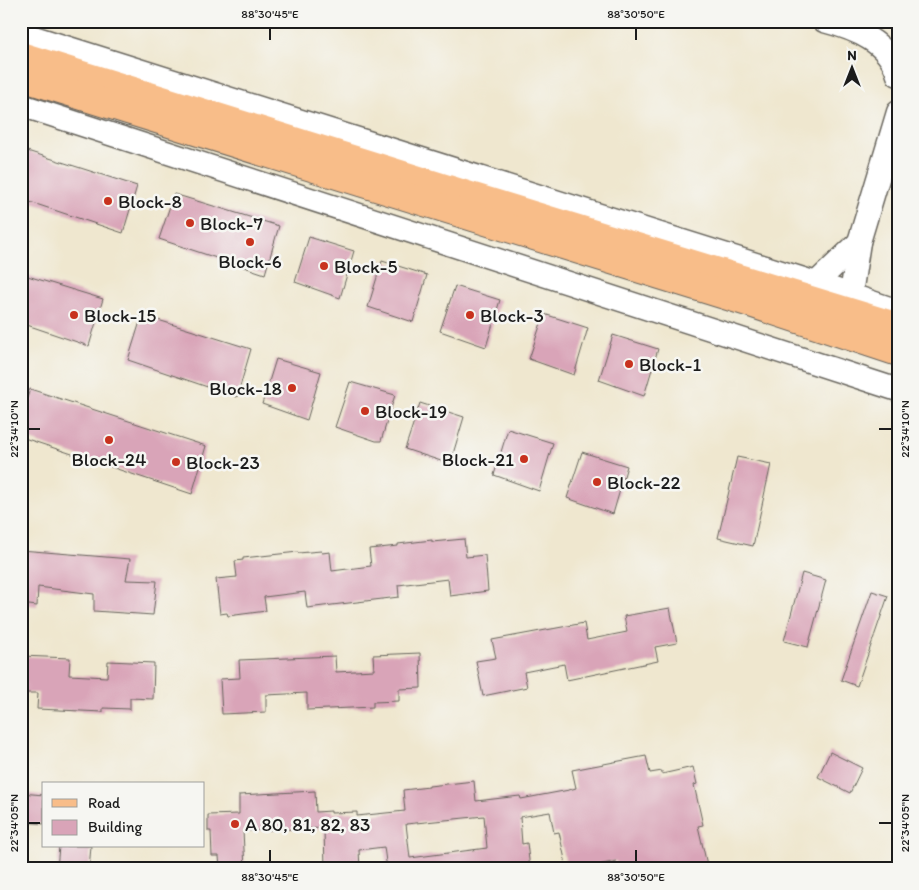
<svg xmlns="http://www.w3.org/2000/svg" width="919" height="890" font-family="Itim,sans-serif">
<rect width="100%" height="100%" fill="#f6f6f2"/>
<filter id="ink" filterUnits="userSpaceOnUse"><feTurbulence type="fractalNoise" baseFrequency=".02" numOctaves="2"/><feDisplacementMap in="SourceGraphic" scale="10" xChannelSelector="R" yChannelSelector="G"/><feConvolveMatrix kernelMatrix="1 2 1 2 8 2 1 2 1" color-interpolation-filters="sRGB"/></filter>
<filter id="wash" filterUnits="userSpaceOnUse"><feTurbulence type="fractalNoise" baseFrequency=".0096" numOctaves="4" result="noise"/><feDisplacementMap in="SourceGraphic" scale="20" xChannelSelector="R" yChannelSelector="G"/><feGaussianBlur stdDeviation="1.12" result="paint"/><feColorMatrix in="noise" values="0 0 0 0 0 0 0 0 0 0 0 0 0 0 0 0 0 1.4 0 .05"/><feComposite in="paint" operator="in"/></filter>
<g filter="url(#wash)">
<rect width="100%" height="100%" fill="#efe7cf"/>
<g id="blocks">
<!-- building -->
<g fill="#d9a4b8" fill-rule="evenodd">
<polygon points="21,149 137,186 123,233 21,199"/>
<polygon points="174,194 279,226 265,274 159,239"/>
<polygon points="309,237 354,251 340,298 295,282"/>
<polygon points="382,261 427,275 413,322 368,307"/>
<polygon points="21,274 103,299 89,346 21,323"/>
<polygon points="455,286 500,300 486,347 440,331"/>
<polygon points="544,314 588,328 574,375 529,359"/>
<polygon points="142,315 251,349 237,397 128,360"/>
<polygon points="613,335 658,349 644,396 599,380"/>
<polygon points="276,359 321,372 307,420 262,404"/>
<polygon points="350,382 395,395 381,441 376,441 335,427"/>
<polygon points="30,389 206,446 192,494 21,437 21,416"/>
<polygon points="420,403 464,417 450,464 405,449"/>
<polygon points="508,429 553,443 539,491 494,475"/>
<polygon points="582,452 627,466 613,514 567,498"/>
<polygon points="737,457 771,464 753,546 718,538"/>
<polygon points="464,539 466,557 485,555 488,591 450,596 448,579 398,585 399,597 307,608 305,592 264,597 266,611 228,616 227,613 220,614 216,579 237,577 235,561 243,560 243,558 298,552 298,553 321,551 322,553 330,552 332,571 371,566 369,549 398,546 398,544 432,540 432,542"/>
<polygon points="21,550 130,559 126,580 157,581 153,615 94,611 94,594 38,587 37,606 21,604"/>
<polygon points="802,573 826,580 808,647 784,641"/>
<polygon points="872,591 888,596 857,686 841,680"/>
<polygon points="670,608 677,643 655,647 658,661 567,680 564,664 524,672 527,687 483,696 476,661 496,658 492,640 584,623 587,640 627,632 624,616"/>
<polygon points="420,653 421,688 399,689 399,701 373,702 373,707 307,710 307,693 266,695 266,712 222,714 220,679 240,678 239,660 335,656 336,672 374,670 373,655"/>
<polygon points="21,656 70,658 69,675 107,677 108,661 154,663 153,699 130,698 130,709 103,708 103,712 37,709 38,693 21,693"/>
<polygon points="830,752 862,768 850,793 818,777"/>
<path d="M646,756L650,773L662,771V774L693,767L697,784L694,785L703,825L698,826L708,869H616V861L581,869H567L559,832L554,833L550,812L520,817L522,844L527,843L530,869H387L384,847L359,850L360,869H325L324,828L243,831L245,869H220L219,856H212L211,831H208V815L239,814V795L315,791L316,812L331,811V813L357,812V816L405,811L403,790L429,787V786L474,781L476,801L520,796L521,799L569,790L576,788L572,770ZM484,816L487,848L410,858L406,824Z"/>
<polygon points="21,793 44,795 44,824 21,822"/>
<polygon points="59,846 91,846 89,869 57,869"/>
</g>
</g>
</g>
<g filter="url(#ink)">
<use href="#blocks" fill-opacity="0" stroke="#66635b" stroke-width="1"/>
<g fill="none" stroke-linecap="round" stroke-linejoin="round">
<defs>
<g id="minor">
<path d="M824,21C855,29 889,42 898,75"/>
<polyline points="21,33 816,283 898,311"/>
<polyline points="21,105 898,390"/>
<polyline points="816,283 859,242"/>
<polyline points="851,294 859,242 898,112"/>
</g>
<g id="major">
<polyline points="21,56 474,197 898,327"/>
<polyline points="21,77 747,302 898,352"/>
</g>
</defs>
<!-- minor casing -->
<use href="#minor" stroke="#66635b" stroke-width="25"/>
<!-- major casing -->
<use href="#major" stroke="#66635b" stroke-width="30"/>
<!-- minor -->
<use href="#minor" stroke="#fff" stroke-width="22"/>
<!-- major -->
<use href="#major" stroke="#f8bd89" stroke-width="28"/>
</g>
</g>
<!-- ticks -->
<path fill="none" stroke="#1c1c1c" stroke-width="2" d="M270,28V40M636,28V40M28,429H40M879,429H892M28,823H40M879,823H892M270,850V862M636,850V862"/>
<!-- markers -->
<g fill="#c8321e" stroke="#f6f6f2" stroke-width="2">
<circle cx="108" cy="201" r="5"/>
<circle cx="190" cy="223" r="5"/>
<circle cx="250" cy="242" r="5"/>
<circle cx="324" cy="266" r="5"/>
<circle cx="74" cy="315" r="5"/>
<circle cx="470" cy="315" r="5"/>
<circle cx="629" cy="364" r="5"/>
<circle cx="292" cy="388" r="5"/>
<circle cx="365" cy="411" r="5"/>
<circle cx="109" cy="440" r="5"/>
<circle cx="524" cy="459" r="5"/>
<circle cx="176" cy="462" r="5"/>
<circle cx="597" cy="482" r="5"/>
<circle cx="235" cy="824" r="5"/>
</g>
<g text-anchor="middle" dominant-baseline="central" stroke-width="5" stroke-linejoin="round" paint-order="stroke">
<!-- poi labels -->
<g font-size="19" fill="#1c1c1c" stroke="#f6f6f2" text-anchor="start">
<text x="118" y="201">Block-8</text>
<text x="200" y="223">Block-7</text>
<text x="250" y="261" text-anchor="middle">Block-6</text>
<text x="334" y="266">Block-5</text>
<text x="84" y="315">Block-15</text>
<text x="480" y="315">Block-3</text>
<text x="639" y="364">Block-1</text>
<text x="282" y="388" text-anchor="end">Block-18</text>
<text x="375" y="411">Block-19</text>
<text x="109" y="459" text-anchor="middle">Block-24</text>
<text x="514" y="459" text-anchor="end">Block-21</text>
<text x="186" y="462">Block-23</text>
<text x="607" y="482">Block-22</text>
<text x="245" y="824">A 80, 81, 82, 83</text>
</g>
</g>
<!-- margin -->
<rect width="919" height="890" fill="none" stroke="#f6f6f2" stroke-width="55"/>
<!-- legend -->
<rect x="42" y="782" width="162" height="65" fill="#f6f6f2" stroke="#9f9f9c"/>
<rect x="52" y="799" width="25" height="8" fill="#f8bd89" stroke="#9f9f9c"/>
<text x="88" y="808" font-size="15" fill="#1c1c1c">Road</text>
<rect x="52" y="820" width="25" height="15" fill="#d9a4b8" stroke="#9f9f9c"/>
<text x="88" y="832" font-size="15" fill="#1c1c1c">Building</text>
<!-- north arrow -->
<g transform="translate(852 68)" stroke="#f6f6f2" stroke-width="4" paint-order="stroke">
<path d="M0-4L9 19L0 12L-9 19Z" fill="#1c1c1c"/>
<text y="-8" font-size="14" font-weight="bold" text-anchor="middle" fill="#1c1c1c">N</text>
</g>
<rect x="28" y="28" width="864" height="834" fill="none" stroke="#1c1c1c" stroke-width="2"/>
<g font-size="12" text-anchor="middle" fill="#1c1c1c">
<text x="270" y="18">88°30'45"E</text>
<text x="636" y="18">88°30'50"E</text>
<text transform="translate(14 429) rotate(-90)" y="4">22°34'10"N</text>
<text transform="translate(905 429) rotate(-90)" y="4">22°34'10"N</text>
<text transform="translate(14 823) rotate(-90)" y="4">22°34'05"N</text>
<text transform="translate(905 823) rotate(-90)" y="4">22°34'05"N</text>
<text x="270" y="881">88°30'45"E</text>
<text x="636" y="881">88°30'50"E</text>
</g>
</svg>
